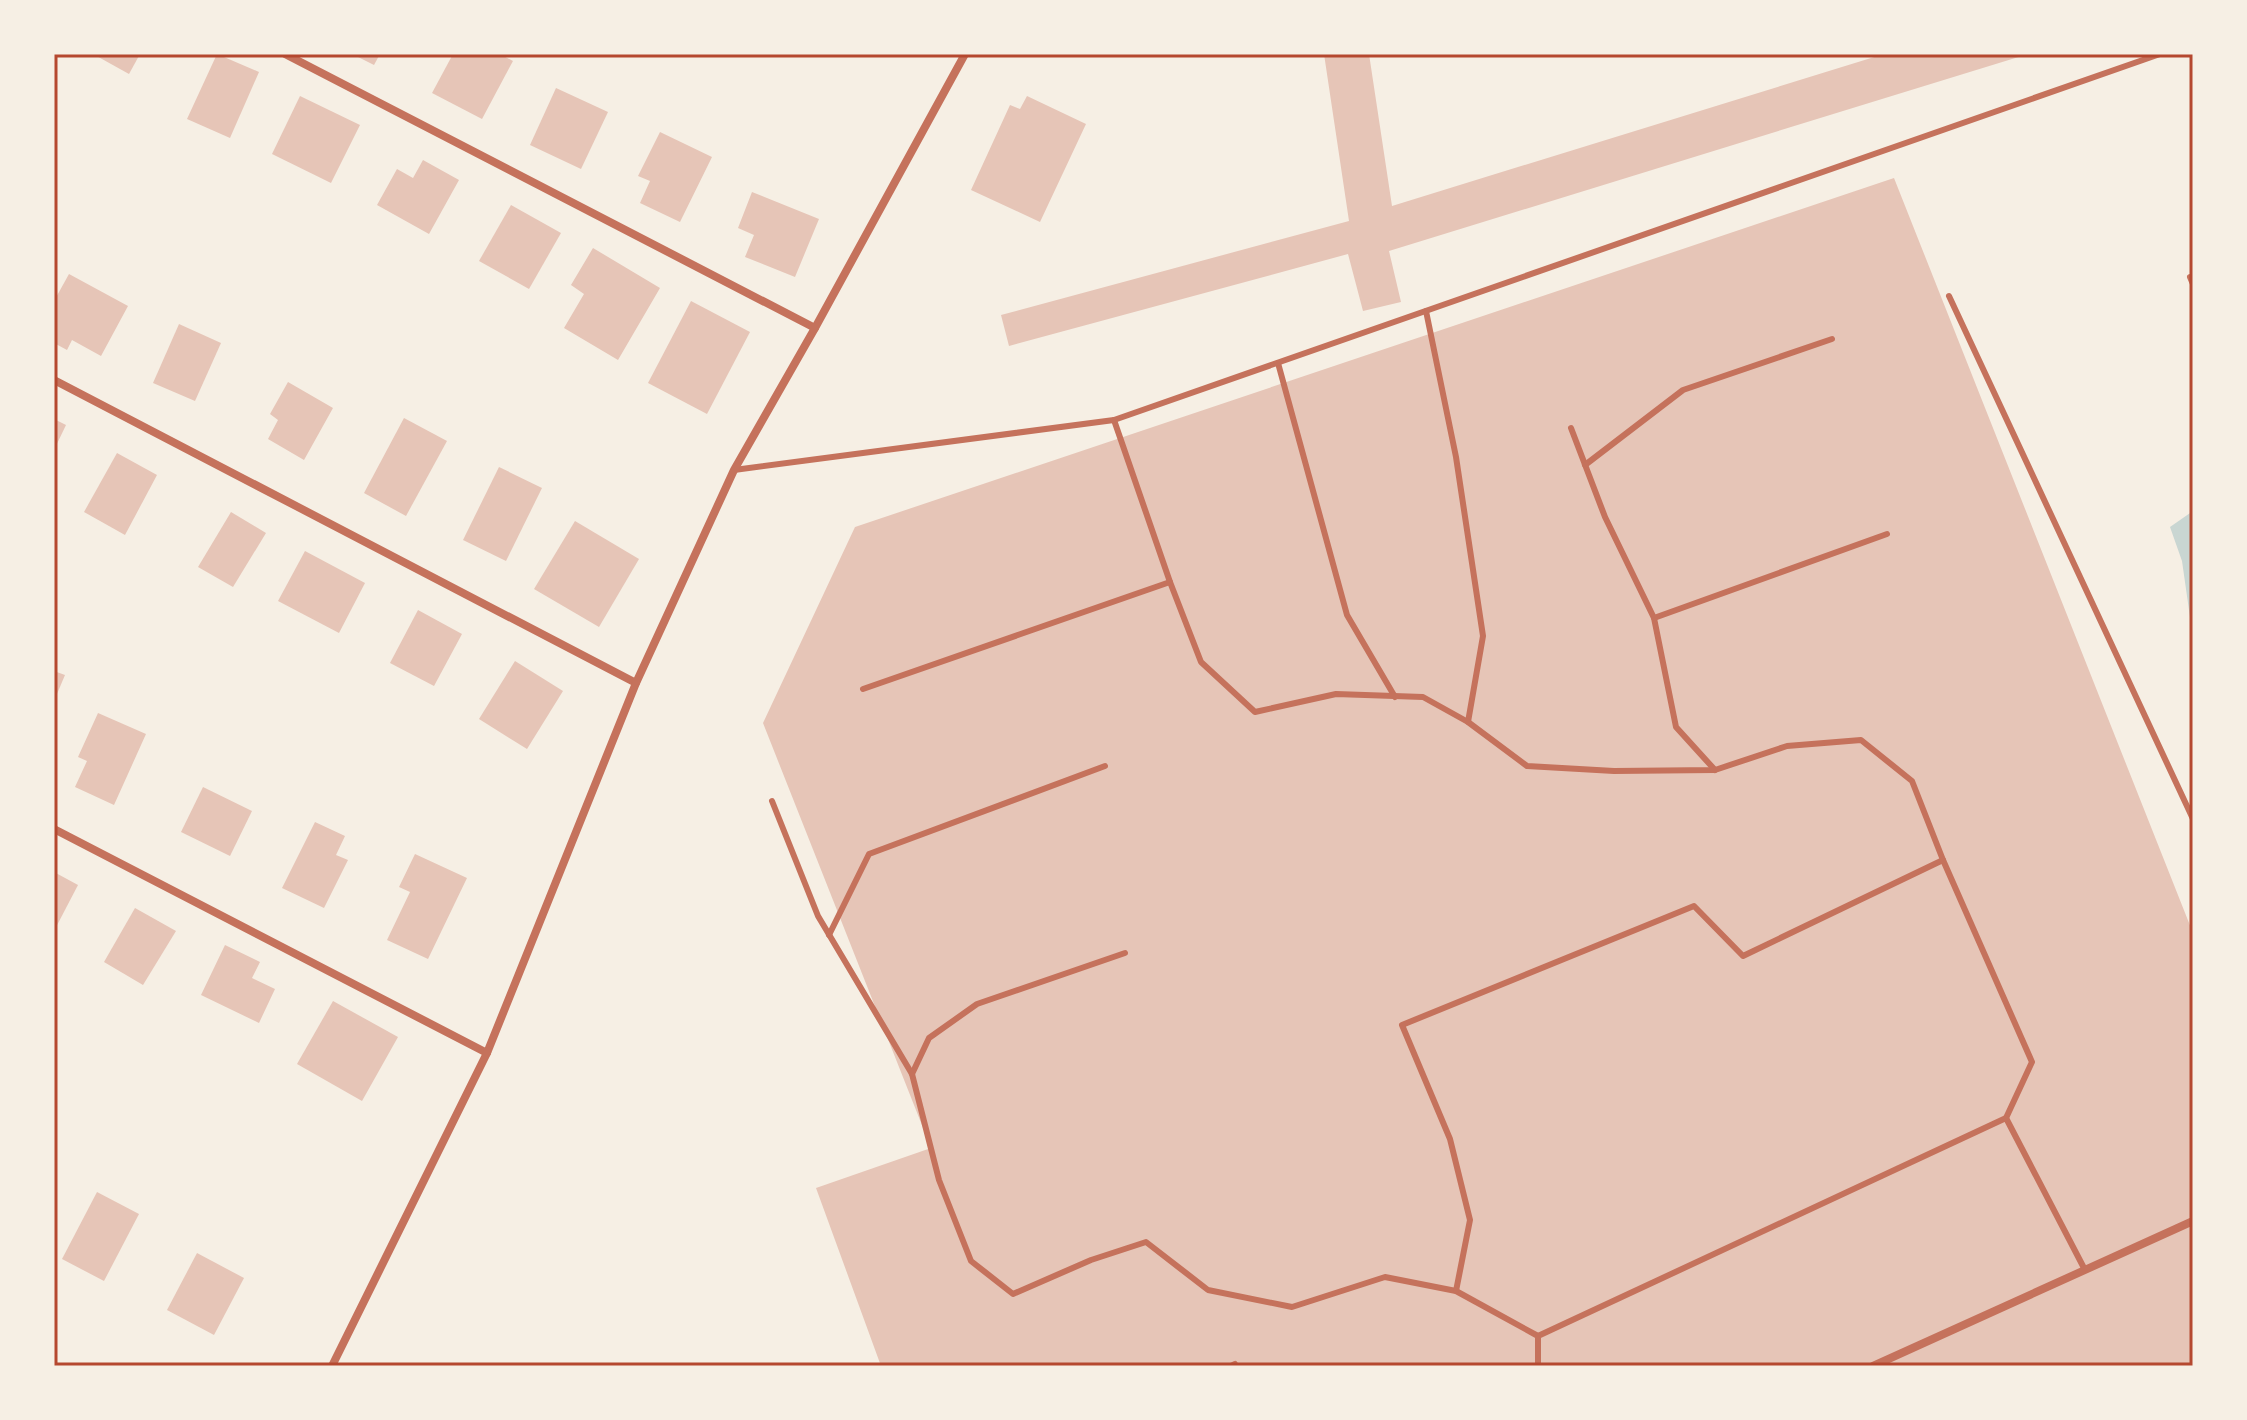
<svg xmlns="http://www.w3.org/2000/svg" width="2247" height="1420" font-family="'Open Sans',sans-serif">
<rect width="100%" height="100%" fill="#f6efe4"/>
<!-- water -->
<polygon fill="#c9d6d2" points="2193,511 2193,638 2182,561 2170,527"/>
<!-- building -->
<g fill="#e6c5b7">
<polygon points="93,54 140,54 129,74"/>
<polygon points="217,54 259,72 230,138 187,119"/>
<polygon points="352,54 380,54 374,65"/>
<polygon points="453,54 500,54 513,61 482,119 432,93"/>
<polygon points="1324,54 1369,54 1392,206 1884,54 2025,55 1389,251 1401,302 1363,311 1348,254 1009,346 1001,315 1349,221"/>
<polygon points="556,88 608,112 581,169 530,145"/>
<polygon points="300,96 360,125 331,183 272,154"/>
<polygon points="1027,96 1086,124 1040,222 971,190 1010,105 1020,109"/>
<polygon points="660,132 712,157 680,222 640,203 650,181 638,176"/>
<polygon points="423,160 459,180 429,234 377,205 397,169 413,178"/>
<polygon points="1894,178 2193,933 2193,1366 881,1366 816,1188 931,1148 763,723 855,527"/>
<polygon points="752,192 819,219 795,277 745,257 754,235 738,228"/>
<polygon points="511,205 561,233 529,289 479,261"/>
<polygon points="593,248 660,288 618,360 564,328 584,294 571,285"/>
<polygon points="69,274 128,306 101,356 72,340 67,350 54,343 54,301"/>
<polygon points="691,301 750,332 707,414 648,383"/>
<polygon points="179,324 221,343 195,401 153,383"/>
<polygon points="288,382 333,408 304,460 268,439 278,420 270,414"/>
<polygon points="404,418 447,441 406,516 364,493"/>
<polygon points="54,419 66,425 54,450"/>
<polygon points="117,453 157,475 125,535 84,512"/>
<polygon points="499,467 542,488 506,561 463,540"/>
<polygon points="231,512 266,533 233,587 198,567"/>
<polygon points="575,521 639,559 599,627 534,589"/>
<polygon points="305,551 365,583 339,633 278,601"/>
<polygon points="418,610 462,634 434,686 390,663"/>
<polygon points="515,661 563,691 527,749 479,719"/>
<polygon points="54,671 65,675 54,701"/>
<polygon points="98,713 146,734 114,805 75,787 87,761 78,757"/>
<polygon points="203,787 252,811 230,856 181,832"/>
<polygon points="315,822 345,836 336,855 348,860 324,908 282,888"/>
<polygon points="415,854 467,878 428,959 387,940 410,892 399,887"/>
<polygon points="54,872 78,885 54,931"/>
<polygon points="135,908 176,931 143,985 104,962"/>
<polygon points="225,945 260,962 252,978 275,989 259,1023 201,995"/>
<polygon points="333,1001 398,1037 362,1101 297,1064"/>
<polygon points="97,1192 139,1214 104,1281 62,1259"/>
<polygon points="197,1253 244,1278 214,1335 167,1310"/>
</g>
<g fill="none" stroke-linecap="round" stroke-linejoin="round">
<!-- service -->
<g stroke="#c5725c" stroke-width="6">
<polyline points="2190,277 2193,284"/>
<polyline points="1949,296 2193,819"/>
<polyline points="1426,311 1456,457 1483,636 1468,722"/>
<polyline points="1278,363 1347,615 1395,697"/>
<polyline points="1114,420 1170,582 1201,662 1255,712 1336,694 1423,697 1468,722 1527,766 1614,771 1715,770 1787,746 1861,740 1912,781 1943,860 2032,1062 2006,1118"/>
<polyline points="1571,428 1605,517 1654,618 1676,727 1715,770"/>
<polyline points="1585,465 1683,390 1832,339"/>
<polyline points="734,470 1114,420 2160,54"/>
<polyline points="1654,618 1887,534"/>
<polyline points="863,689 1170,582"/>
<polyline points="772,801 818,916 912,1074 939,1180 971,1261 1013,1294 1091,1260 1146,1242 1208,1290 1292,1307 1385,1277 1456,1291 1538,1336"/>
<polyline points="829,935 869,854 1105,766"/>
<polyline points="912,1074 929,1038 977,1004 1125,953"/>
<polyline points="1456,1291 1470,1220 1450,1139 1402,1025 1694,906 1743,956 1943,860"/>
<polyline points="1231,1366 1235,1364"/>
<polyline points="1538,1366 1538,1336 2006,1118 2085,1270"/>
</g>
<!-- minor -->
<g stroke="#c5725c" stroke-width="8">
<polyline points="285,54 815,328"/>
<polyline points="54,380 636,683"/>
<polyline points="54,829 487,1053"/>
<polyline points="332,1366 487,1053 636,683 734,470 815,328 965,54"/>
<polyline points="1873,1366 2193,1221"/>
</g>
</g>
<!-- border -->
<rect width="2247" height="1420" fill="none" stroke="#f6efe4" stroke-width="112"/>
<rect x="56" y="56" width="2135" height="1308" fill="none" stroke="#b5482f" stroke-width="3"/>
</svg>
